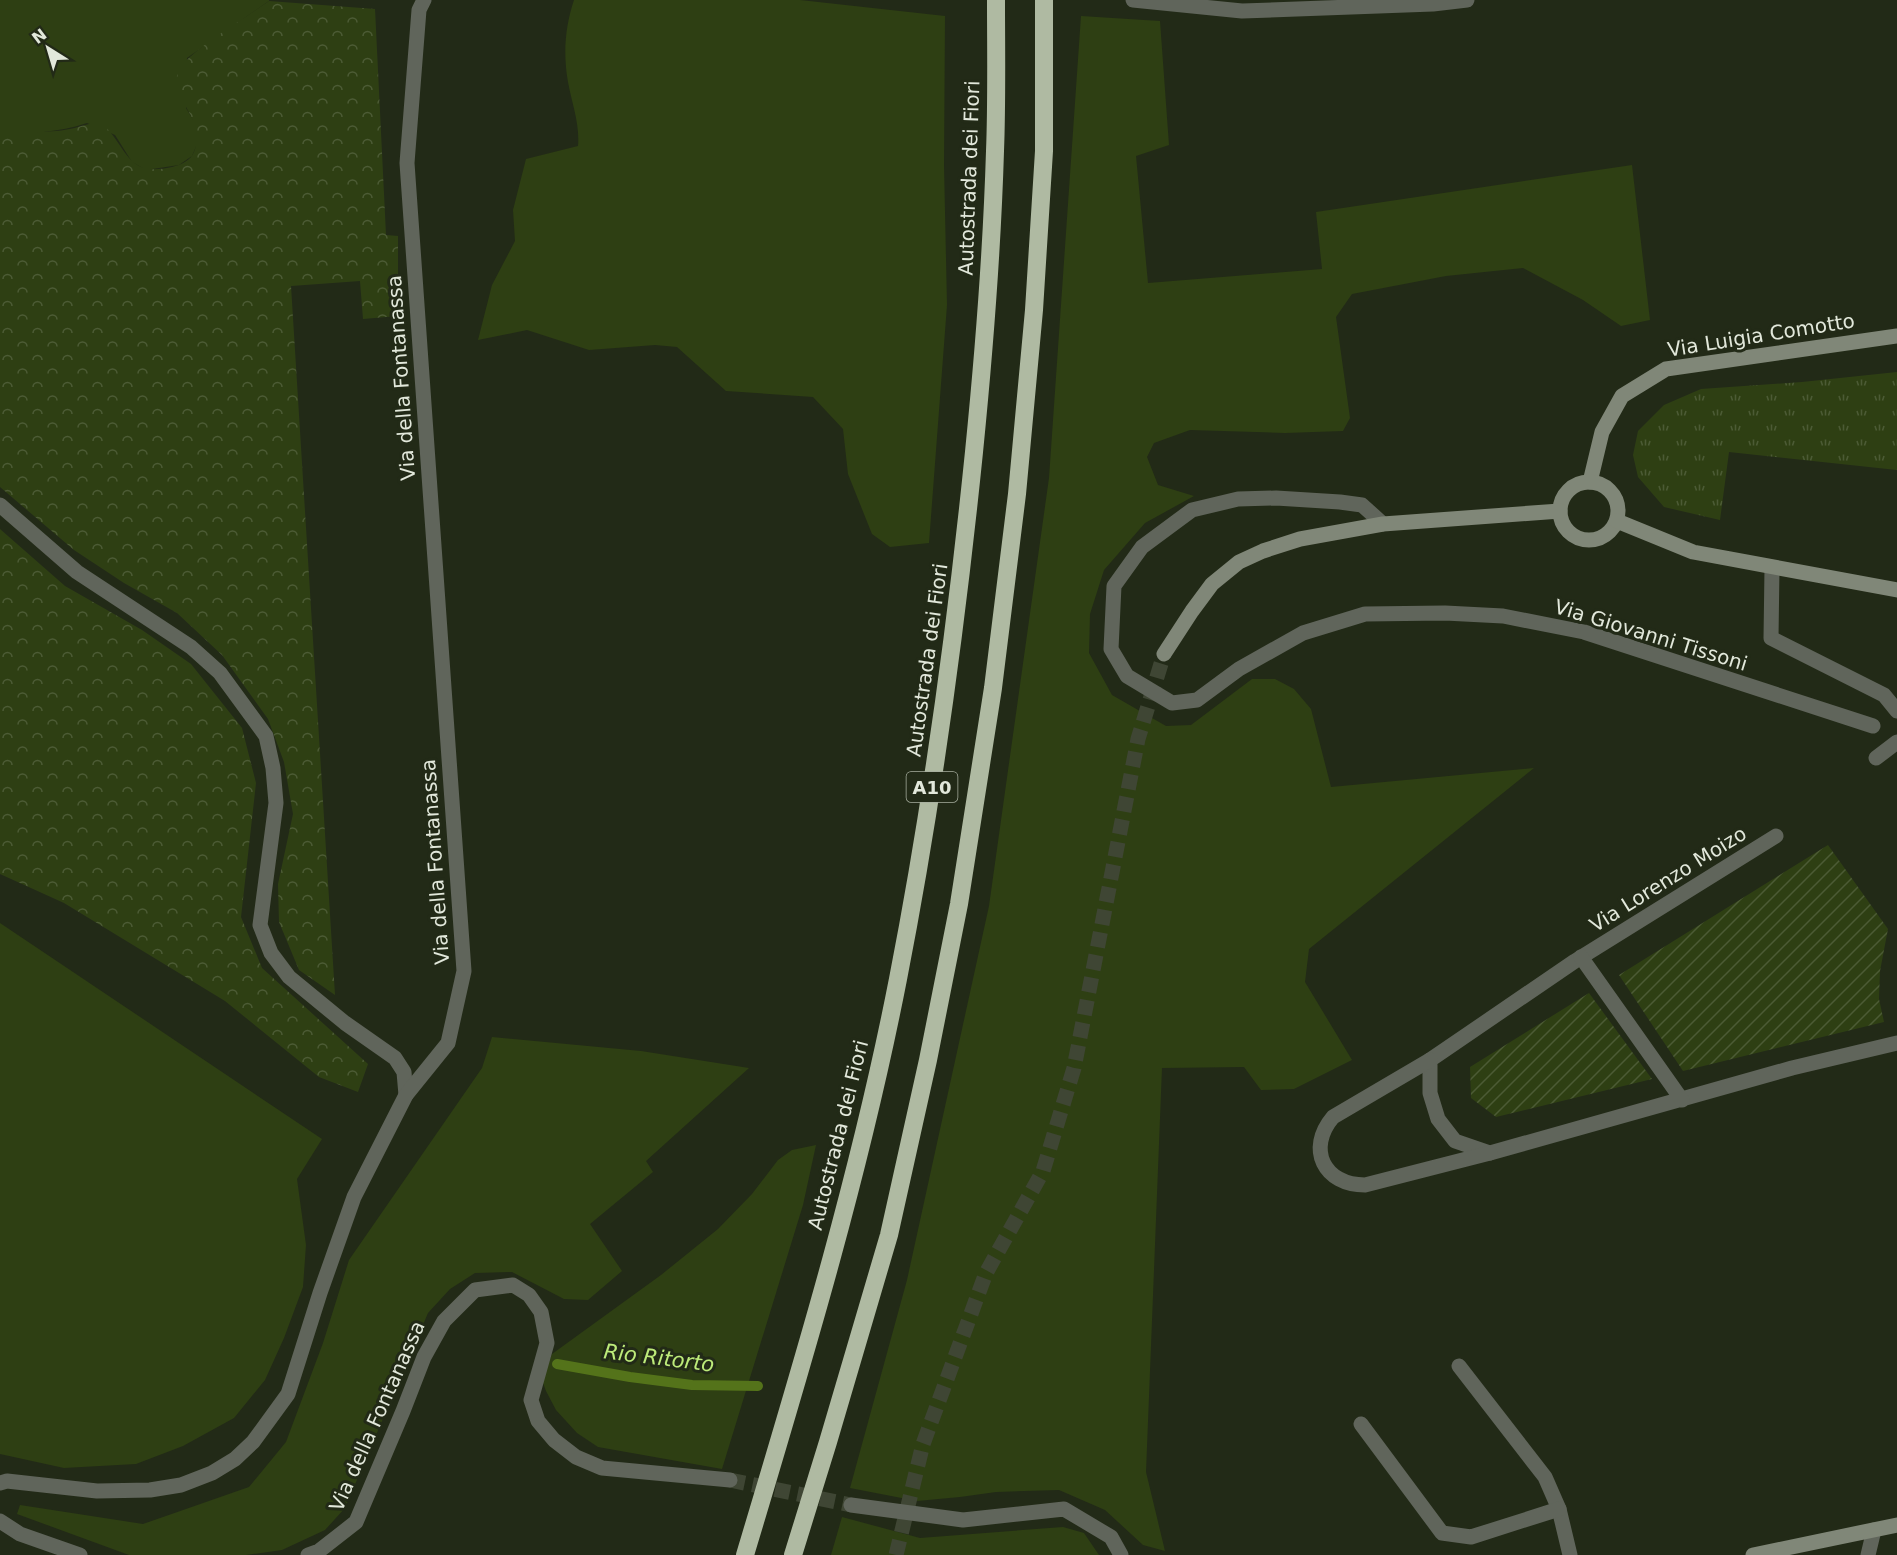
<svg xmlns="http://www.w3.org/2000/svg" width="1897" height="1555" font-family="'DejaVu Sans',sans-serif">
<defs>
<pattern id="forest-crowns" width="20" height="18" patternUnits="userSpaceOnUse" patternTransform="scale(1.5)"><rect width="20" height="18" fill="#2e3f13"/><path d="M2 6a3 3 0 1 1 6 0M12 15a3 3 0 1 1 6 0" fill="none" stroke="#4c5b35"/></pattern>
<pattern id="park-tufts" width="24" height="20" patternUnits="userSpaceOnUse" patternTransform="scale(1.5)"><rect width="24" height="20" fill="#2e3f13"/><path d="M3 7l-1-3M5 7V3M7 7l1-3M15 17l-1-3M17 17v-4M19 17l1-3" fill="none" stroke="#4c5b35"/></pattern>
<pattern id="garden-furrows" width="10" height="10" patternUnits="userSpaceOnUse" patternTransform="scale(1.5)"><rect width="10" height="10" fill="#2e3f13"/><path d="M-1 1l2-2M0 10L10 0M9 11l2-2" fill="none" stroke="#4c5b35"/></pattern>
</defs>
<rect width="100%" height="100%" fill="#222a17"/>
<!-- grass -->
<g fill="#2e3f13">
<path d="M0,0H269V1L187,58L186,108L195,123L199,140L192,156L179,165L146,170L132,162L115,135L87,123C59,133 29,131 0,141Z"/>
<path d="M574,0H800L945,16L944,165L947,305L929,543L890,547L872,534L848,474L843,429L813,397L726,391L677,347L655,345L589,350L527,330L478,340L492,285L515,241L513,210L526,159L578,146C580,124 572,104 568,82C563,54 565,27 574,0Z"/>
<polygon points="1081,16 1160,21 1169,145 1136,156 1148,283 1322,269 1316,212 1632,165 1650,320 1621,326 1583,300 1523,268 1446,276 1352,294 1336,317 1350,418 1343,431 1285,433 1190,430 1154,443 1147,457 1158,485 1194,496 1145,523 1104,570 1090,614 1089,653 1112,695 1166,726 1191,725 1252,679 1275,679 1294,689 1311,709 1331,787 1534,768 1309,949 1305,982 1352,1060 1294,1089 1261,1090 1244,1067 1162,1068 1146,1472 1165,1551 1143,1545 1105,1510 1059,1490 996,1492 960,1497 917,1501 850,1488 907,1280 989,906 1049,478"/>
<polygon points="0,923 322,1139 297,1179 306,1245 303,1287 284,1338 265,1380 234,1418 183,1446 136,1464 64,1468 0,1454"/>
<polygon points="492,1037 641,1051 749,1068 646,1161 653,1172 590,1224 622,1271 588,1300 564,1299 512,1272 475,1273 450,1289 428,1313 345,1508 325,1530 282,1550 246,1555 129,1555 17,1514 20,1505 143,1524 249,1487 286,1442 323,1343 349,1260 482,1068"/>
<polygon points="816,1145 803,1205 722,1469 598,1447 577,1433 556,1410 546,1391 542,1380 552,1354 661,1275 718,1229 752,1194 778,1160 792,1150"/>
<polygon points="842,1517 920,1538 1063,1527 1084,1533 1099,1555 831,1555"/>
</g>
<!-- forest -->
<g fill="url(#forest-crowns)">
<path d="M269,1L375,9L386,235L398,236V316L363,319L360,281L291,286L335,995L299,970L279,922L278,884L293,814L284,762L268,719L222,655L177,613L124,583L74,550L0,487V141C21,129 47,134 70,129C84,126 87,123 102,123C130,151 126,177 172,167C181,165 191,160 194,152C208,118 166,97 179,70C187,52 250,15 269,1Z"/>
<polygon points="0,529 65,586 142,630 191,664 242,728 256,783 241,917 262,968 368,1064 358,1092 319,1077 225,1001 64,903 0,874"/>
</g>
<!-- park -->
<polygon fill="url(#park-tufts)" points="1897,372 1897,470 1729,452 1720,520 1664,507 1638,477 1633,455 1638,431 1664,405 1701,389 1802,382"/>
<!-- garden -->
<g fill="url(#garden-furrows)">
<polygon points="1828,845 1888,929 1880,971 1879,999 1884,1022 1683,1071 1619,975"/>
<polygon points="1589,993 1652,1079 1496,1117 1471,1098 1470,1067"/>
</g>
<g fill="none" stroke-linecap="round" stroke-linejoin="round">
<!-- stream -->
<polyline stroke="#54731a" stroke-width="10" points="557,1364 630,1377 692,1385 758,1386"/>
<!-- street-tunnel -->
<polyline stroke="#3f4634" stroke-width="15" stroke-dasharray="15 8" stroke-linecap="butt" points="730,1480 851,1505"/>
<!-- secondary-tunnel -->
<polyline stroke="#3f4634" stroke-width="15" stroke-dasharray="15 8" stroke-linecap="butt" points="896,1555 923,1444 986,1273 1043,1171 1074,1068 1138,739 1164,654"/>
<!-- lane -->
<g stroke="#60655b" stroke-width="15">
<polyline points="1459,1366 1545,1477 1559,1509 1570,1555"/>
<polyline points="1361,1424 1442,1533 1471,1537 1559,1509"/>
</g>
<!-- street -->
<g stroke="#60655b" stroke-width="15">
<polyline points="1133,0 1242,11 1433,4 1467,0"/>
<polyline points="0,505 77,572 191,647 220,673 266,736 273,768 276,803 260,925 271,953 289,977 345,1023 395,1058 404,1072 406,1095"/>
<polyline points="1383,524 1362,505 1340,502 1276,498 1238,499 1192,510 1142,547 1114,586 1111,649 1127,676 1172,703 1197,700 1239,669 1303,633 1365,614 1445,613 1503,616 1584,632 1873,726"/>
<polyline points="1772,568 1771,638 1884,695 1897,711"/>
<polyline points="1876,758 1897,742"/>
<polyline points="1776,836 1575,961 1430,1060 1430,1093 1438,1119 1455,1141 1490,1153 1792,1068 1897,1043"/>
<polyline points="1581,957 1682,1100"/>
<path d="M1430,1060L1333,1117C1306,1149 1324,1185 1365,1185L1490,1153"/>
<polyline points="0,1483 7,1481 97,1491 150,1490 181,1485 212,1473 235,1459 253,1442 288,1394 320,1293 354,1197 406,1095 448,1043 464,971 407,163 419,10 424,0"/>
<polyline points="851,1505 963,1520 1064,1509 1111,1537 1121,1555"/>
<polyline points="0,1521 20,1534 80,1555"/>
<polyline points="308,1555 319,1551 356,1522 403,1411 424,1357 444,1321 475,1290 513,1285 529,1295 541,1312 547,1343 531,1400 538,1421 554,1440 576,1457 602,1468 730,1480"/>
<polyline points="1868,1555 1874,1530"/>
</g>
<!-- secondary -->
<g stroke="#808778" stroke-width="15">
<polyline points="1590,482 1602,432 1622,396 1666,369 1897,336"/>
<circle cx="1589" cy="511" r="29"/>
<polyline points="1617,521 1693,552 1897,590"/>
<polyline points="1164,654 1192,611 1212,584 1239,562 1263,551 1300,539 1383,524 1560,511"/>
<polyline points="1753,1555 1897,1525"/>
</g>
<!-- highway -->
<g stroke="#afbaa2" stroke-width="18">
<path d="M745,1555C802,1365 860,1174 898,979C932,805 956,629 974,452C984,352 992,251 995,151C997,101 996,50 996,0"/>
<polyline points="793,1555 828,1442 889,1235 928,1060 959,904 993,688 1017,494 1034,310 1044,151 1044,0"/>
</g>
</g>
<g text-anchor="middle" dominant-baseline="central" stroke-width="6" stroke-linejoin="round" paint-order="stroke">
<!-- shield labels -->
<rect fill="#222a17" stroke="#a8afa0" stroke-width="1.5" x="906.5" y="772" width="51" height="30" rx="4.5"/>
<g font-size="18" font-weight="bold" fill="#e2e8db">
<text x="932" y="787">A10</text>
</g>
<!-- street labels -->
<g font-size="20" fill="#e2e8db" stroke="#222a17">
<text transform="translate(969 178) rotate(-88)">Autostrada dei Fiori</text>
<text transform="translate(1761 335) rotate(-9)">Via Luigia Comotto</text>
<text transform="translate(401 378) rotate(-94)">Via della Fontanassa</text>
<text transform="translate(1651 635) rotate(17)">Via Giovanni Tissoni</text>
<text transform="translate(927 660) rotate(-82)">Autostrada dei Fiori</text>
<text transform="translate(435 862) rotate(-94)">Via della Fontanassa</text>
<text transform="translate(1668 879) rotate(-32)">Via Lorenzo Moizo</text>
<text transform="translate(838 1135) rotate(-76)">Autostrada dei Fiori</text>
<text transform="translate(377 1416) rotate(-66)">Via della Fontanassa</text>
</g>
<!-- water labels -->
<g font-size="21" font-style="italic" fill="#bdeb7a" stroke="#222a17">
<text transform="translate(659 1358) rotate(7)">Rio Ritorto</text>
</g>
</g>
<!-- north arrow -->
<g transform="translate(48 48) rotate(323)" stroke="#222a17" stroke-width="4.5" paint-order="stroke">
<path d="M0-4.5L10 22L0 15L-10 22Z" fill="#e2e8db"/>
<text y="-9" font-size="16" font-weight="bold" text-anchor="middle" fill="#e2e8db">N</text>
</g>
</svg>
